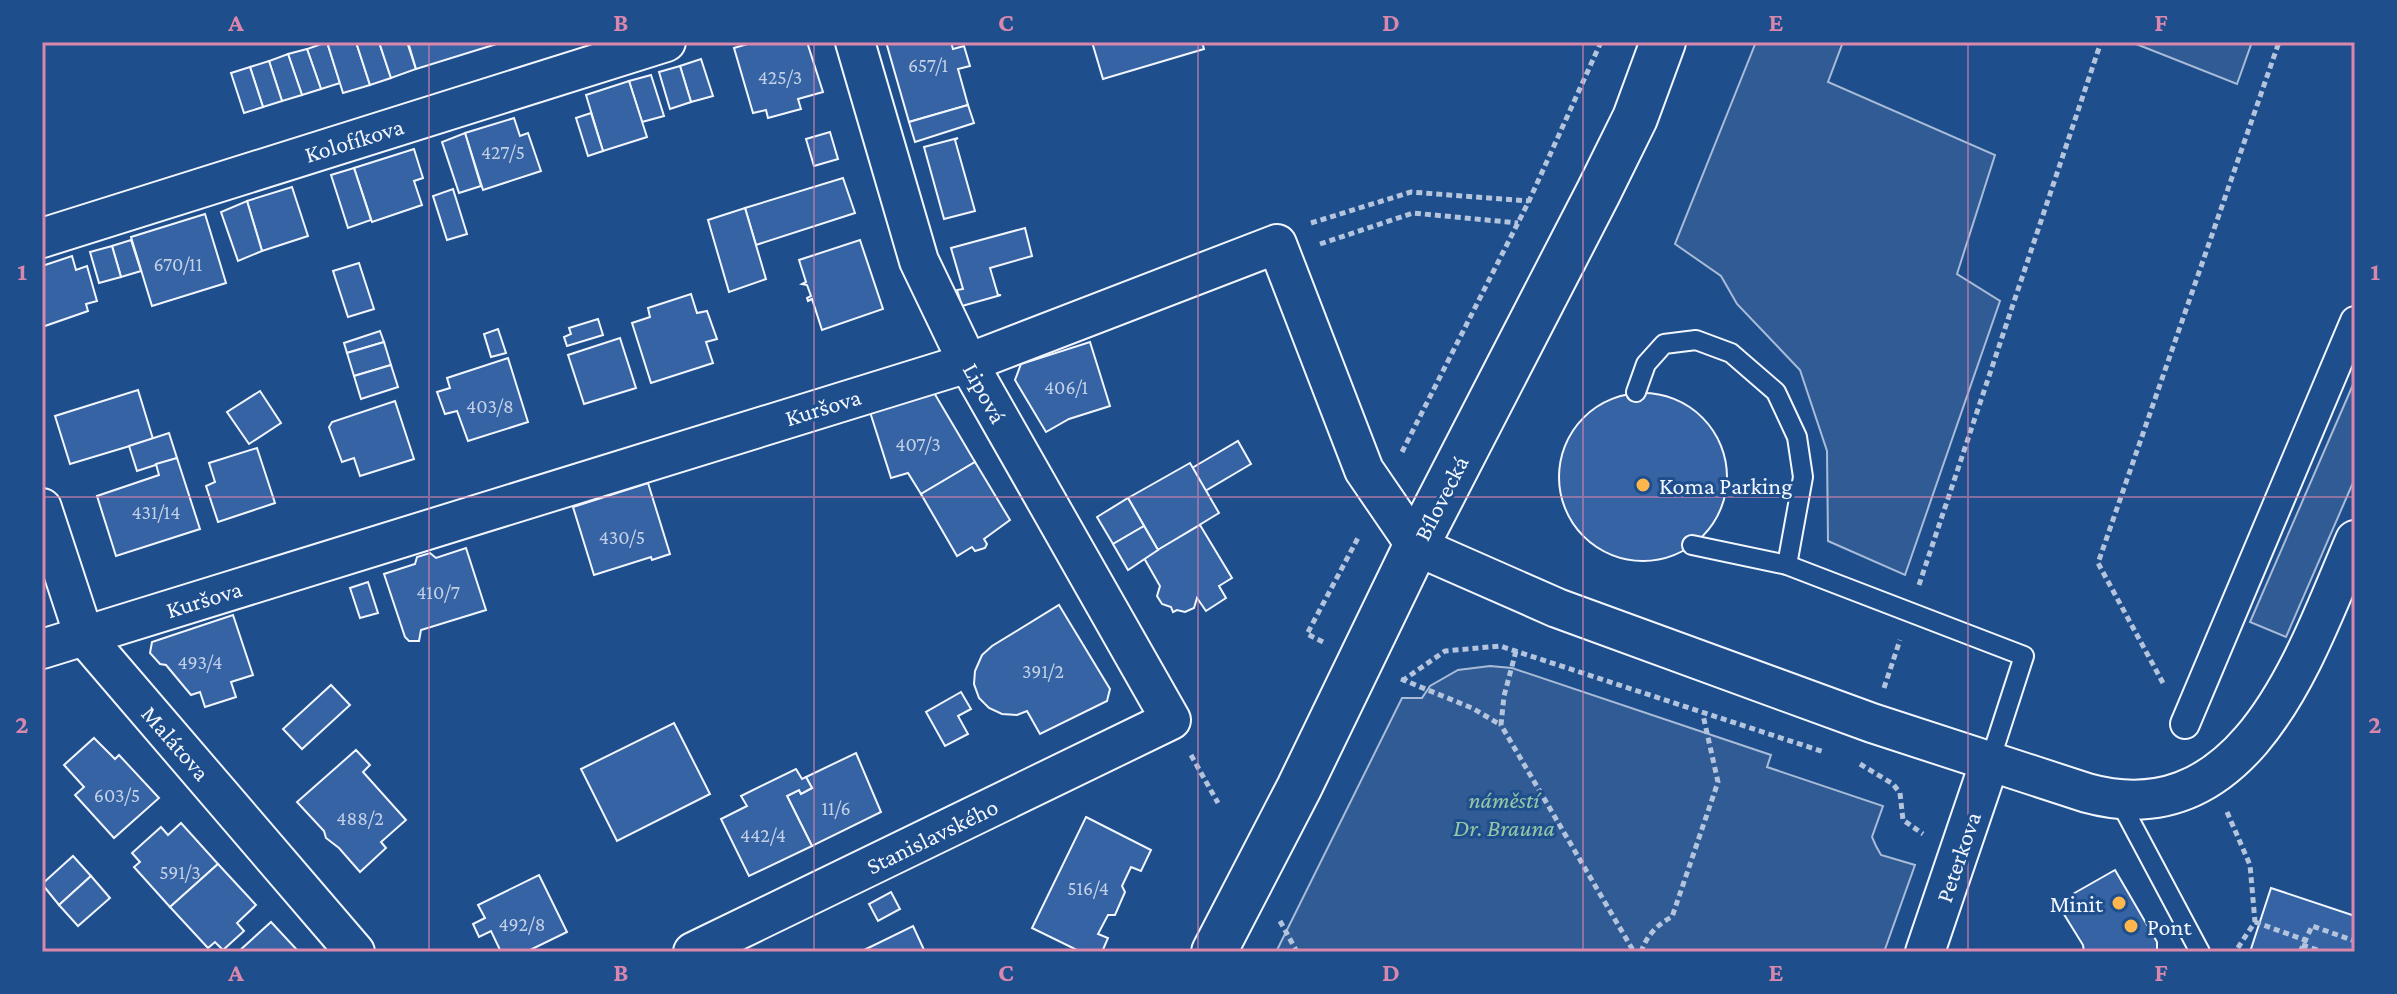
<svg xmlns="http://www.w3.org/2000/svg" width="2397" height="994" font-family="'Crimson Pro',serif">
<rect width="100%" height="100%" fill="#1f4e8c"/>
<!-- built -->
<g fill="#305b95" stroke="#a8bbd7" stroke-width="2">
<polygon points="1756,42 1843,42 1828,82 1995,155 1957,274 2000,301 1905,575 1828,541 1827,451 1800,370 1737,304 1721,276 1675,244"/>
<polygon points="2131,42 2252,42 2237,84"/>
<polygon points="2355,380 2355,478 2286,637 2250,622"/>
<polygon points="1490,666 1512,668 1771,755 1767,767 1883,806 1872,837 1876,846 1881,855 1915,865 1884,952 1276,952 1402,698 1422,698 1430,686 1458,670"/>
</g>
<!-- building -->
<g fill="#3563a3" stroke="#f2f6ff" stroke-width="2">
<polygon points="327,42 340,83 321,89 307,49"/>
<polygon points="327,42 356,42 370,85 343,93"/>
<polygon points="356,42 379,42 391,78 370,85"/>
<polygon points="379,42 407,42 416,69 391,78"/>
<polygon points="408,42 503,42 416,69"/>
<polygon points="754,42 807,42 823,92 798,99 801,109 768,118 766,110 753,113 734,48"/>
<polygon points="886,42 951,42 953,49 964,46 970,66 958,69 968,105 909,122"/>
<polygon points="1092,42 1202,42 1204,49 1103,79"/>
<polygon points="307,49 321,89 302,95 288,54"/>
<polygon points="288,54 302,95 282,101 269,61"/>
<polygon points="701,59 713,96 691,102 680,66"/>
<polygon points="269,61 282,101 263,107 250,67"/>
<polygon points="680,66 691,102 670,109 659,72"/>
<polygon points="250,67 263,107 244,113 231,73"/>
<polygon points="651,75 664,116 642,122 629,81"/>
<polygon points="629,81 647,137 603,151 586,95"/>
<polygon points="968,105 974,123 915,142 909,122"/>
<polygon points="591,113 603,151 588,156 576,118"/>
<polygon points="514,118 520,136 528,133 541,171 483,190 465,133"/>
<polygon points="830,132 838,159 814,166 806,139"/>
<polygon points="465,133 481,186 459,193 442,142"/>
<polygon points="958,138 955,140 975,211 944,219 924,147"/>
<polygon points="414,149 423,178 414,181 422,205 372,222 354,168"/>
<polygon points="354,168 371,220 348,228 331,175"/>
<polygon points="843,178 855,213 756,245 745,208"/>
<polygon points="292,187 308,236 262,251 247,201"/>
<polygon points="453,189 467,234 447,240 433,196"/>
<polygon points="247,201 262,251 238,261 221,212"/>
<polygon points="745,208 766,279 729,292 708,220"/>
<polygon points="205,214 226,283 152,306 131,237"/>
<polygon points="1025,228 1032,256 990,268 998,295 1001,295 962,306 957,290 963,289 951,248"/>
<polygon points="131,240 141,271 121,277 112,246"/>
<polygon points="860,240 883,309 822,330 812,299 808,301 807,298 811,296 807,285 802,284 806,282 799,260"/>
<polygon points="112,246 121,277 99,283 90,252"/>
<polygon points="72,256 76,270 87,266 97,301 86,304 88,311 42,327 42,266"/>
<polygon points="359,263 374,309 348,317 333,271"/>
<polygon points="691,294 697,313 707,311 717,339 706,342 713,363 651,383 632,323 650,317 648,308"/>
<polygon points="598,319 603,335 567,346 564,337 571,334 569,328"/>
<polygon points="498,329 506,353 491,357 484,334"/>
<polygon points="380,331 384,342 347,353 344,343"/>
<polygon points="620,338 636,388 584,404 568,355"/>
<polygon points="384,342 391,365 354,376 347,353"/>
<polygon points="1090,342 1110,406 1069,419 1046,432 1015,380 1021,364"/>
<polygon points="508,358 528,422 468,441 457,411 445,414 437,392 450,388 447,378"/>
<polygon points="391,365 398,387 361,399 354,376"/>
<polygon points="138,390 153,439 70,464 55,416"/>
<polygon points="260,391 281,423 249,444 227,412"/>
<polygon points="933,391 975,462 921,494 908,473 891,478 870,412"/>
<circle cx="1643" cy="477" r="84"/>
<polygon points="395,401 414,459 360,476 354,458 342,462 329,427 332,422"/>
<polygon points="169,433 177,458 137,471 129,446"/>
<polygon points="1238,441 1251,464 1205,491 1192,468"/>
<polygon points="257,448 275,503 218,522 206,486 215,482 209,463"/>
<polygon points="177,458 200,529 116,556 97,496 159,475 156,464"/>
<polygon points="975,462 1010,520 984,539 987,544 985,548 975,551 972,547 957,556 921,494"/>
<polygon points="1190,463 1219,513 1158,550 1128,498"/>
<polygon points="648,483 670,554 652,560 651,557 594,575 573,507"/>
<polygon points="1128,498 1144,526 1113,544 1097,517"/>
<polygon points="1200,525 1232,578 1219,586 1226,598 1206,611 1197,598 1194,608 1185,612 1177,610 1173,612 1171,607 1162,604 1157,596 1160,586 1144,558"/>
<polygon points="1144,526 1158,550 1128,570 1113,544"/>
<polygon points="466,548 486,610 421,630 419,641 409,641 405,637 384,574 415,564 417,557 430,553 436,558"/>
<polygon points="368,582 378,613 360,618 350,588"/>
<polygon points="1059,605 1110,689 1107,701 1040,734 1027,711 1017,715 1002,714 989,708 979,698 974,684 975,671 982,655 992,646"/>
<polygon points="233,615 253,675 231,682 236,697 205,707 200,692 191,695 166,665 160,664 150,653 152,642"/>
<polygon points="331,685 350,705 302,749 283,729"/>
<polygon points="961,692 971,709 958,716 968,734 945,746 926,712"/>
<polygon points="674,723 710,794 617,841 581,769"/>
<polygon points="94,738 115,759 119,755 159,798 114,838 75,795 84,787 64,765"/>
<polygon points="356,750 370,765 363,772 406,820 381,842 386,848 360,872 339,848 326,838 324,831 297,802"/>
<polygon points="856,753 881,812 812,846 787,796 799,790 801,794 812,788 806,777"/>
<polygon points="796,769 802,779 806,777 812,788 801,794 799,790 787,796 812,846 749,876 721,819 747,806 741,796"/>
<polygon points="1086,817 1151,850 1141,871 1131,867 1122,886 1125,892 1115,915 1108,915 1098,934 1108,938 1102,952 1081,952 1032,928"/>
<polygon points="181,823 218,864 170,907 134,867 140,862 132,853 161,827 168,835"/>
<polygon points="73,856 91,876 59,905 42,884"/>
<polygon points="218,864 256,905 237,923 244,931 223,950 215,942 208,948 170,907"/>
<polygon points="2115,870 2157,942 2157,952 2084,952 2083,945 2057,903"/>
<polygon points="539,875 567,932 526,952 501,952 491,931 479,937 473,924 485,918 478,905"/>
<polygon points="91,876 110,898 78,926 59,905"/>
<polygon points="2271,888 2355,916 2355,952 2250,952"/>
<polygon points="891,892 900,909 878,921 869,904"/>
<polygon points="271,922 299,952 238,952"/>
<polygon points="913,926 925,952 860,952"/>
</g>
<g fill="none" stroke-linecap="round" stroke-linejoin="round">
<defs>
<g id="service">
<polyline points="1636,392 1646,364 1664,344 1696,340 1731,353 1776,392 1797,437 1803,477 1787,565"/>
<polyline points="1692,545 1787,565 2024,656 1990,761"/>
<polyline points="2119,800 2200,952"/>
</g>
<polyline id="pedestrian" points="2185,724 2355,321"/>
<g id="minor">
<polyline points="42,238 666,42"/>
<polyline points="42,508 84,636 355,952"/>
<path d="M42,649L968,363L1277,244L1364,470L1416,546L1557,608L1872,723L2087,793C2248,837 2306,653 2355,540"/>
<polyline points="693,952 1171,720 968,363 919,261 855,42"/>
<polyline points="1925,952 1990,761"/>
</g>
<polyline id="tertiary" points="1214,952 1299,788 1416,546 1598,193 1635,118 1663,42"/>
</defs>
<!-- service casing -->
<use href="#service" stroke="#f2f6ff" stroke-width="22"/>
<!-- pedestrian casing -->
<use href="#pedestrian" stroke="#f2f6ff" stroke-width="32"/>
<!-- minor casing -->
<use href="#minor" stroke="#f2f6ff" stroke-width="42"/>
<!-- tertiary casing -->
<use href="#tertiary" stroke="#f2f6ff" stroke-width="48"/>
<!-- path -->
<g stroke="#b3c4dc" stroke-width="5" stroke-dasharray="6 4" stroke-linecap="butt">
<polyline points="1311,223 1411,192 1529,201"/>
<polyline points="1320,244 1413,213 1518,223"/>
<polyline points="1402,452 1529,201 1601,42"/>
<polyline points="1919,585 2101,42"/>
<polyline points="1323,642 1307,634 1359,536"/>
<polyline points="1516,651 1504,696 1501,725 1634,952"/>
<polyline points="1401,679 1472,708 1501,725"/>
<polyline points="1402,681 1445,651 1500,646 1824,752"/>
<polyline points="2163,683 2098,563 2279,42"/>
<polyline points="1884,688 1900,640"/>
<polyline points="1191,755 1218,803"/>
<polyline points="1860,764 1893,784 1900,793 1903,820 1923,834"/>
<polyline points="2227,812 2250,865 2255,922 2235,952"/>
<polyline points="1280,921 1297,952"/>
<polyline points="2255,922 2305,940"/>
<polyline points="2302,945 2324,952"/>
<path d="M1641,952C1646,937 1657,924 1672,917L1718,782L1703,715"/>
<polyline points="2300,952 2312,926 2355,941"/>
</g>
<!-- service -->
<use href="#service" stroke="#1f4e8c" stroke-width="18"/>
<!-- pedestrian -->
<use href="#pedestrian" stroke="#1f4e8c" stroke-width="28"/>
<!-- minor -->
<use href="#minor" stroke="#1f4e8c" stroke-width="38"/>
<!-- tertiary -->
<use href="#tertiary" stroke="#1f4e8c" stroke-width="44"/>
</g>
<!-- grid -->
<path fill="none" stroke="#da87ad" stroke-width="2" stroke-opacity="0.55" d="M429,42V952M814,42V952M1198,42V952M1583,42V952M1968,42V952M42,497H2355"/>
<!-- markers -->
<g fill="#ffb74d" stroke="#1f4e8c" stroke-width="3">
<circle cx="1643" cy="485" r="8"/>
<circle cx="2119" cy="903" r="8"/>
<circle cx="2131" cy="926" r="8"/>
</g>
<g text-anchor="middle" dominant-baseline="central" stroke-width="6" stroke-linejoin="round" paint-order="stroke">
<!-- number labels -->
<g font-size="20" fill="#c3d1e8">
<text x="928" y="65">657/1</text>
<text x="780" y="77">425/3</text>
<text x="503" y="152">427/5</text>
<text x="178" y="264">670/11</text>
<text x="1066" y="387">406/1</text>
<text x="490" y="406">403/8</text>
<text x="918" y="444">407/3</text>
<text x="156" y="512">431/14</text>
<text x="622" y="537">430/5</text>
<text x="438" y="592">410/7</text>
<text x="200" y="662">493/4</text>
<text x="1043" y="671">391/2</text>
<text x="117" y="795">603/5</text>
<text x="836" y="808">11/6</text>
<text x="360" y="818">488/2</text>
<text x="763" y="835">442/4</text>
<text x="180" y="872">591/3</text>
<text x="1088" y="888">516/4</text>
<text x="522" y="924">492/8</text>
</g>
<!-- street labels -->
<g font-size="24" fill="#f2f6ff" stroke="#1f4e8c">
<text transform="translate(354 140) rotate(-17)">Kolofíkova</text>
<text transform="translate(985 393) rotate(61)">Lipová</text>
<text transform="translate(823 407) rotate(-17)">Kuršova</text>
<text transform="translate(1441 498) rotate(-63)">Bílovecká</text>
<text transform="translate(204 599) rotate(-17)">Kuršova</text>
<text transform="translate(176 743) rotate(49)">Malátova</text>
<text transform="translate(932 836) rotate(-26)">Stanislavského</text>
<text transform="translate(1958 857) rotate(-71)">Peterkova</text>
</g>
<!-- poi labels -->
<g font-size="24" fill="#f2f6ff" stroke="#1f4e8c" text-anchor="start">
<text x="1659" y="485">Koma Parking</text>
<text x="2103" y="903" text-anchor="end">Minit</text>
<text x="2147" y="926">Pont</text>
</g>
<!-- park labels -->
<g font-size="24" font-style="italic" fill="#97c8a6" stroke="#1f4e8c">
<text x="1504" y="799">náměstí<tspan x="1504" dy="28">Dr. Brauna</tspan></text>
</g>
</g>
<!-- border -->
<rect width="2397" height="994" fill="none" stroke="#1f4e8c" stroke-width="88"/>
<rect x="44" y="44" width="2309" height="906" fill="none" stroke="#da87ad" stroke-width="3"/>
<g font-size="26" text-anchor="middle" font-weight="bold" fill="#da87ad">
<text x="236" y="31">A</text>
<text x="621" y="31">B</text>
<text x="1006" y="31">C</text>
<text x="1391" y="31">D</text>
<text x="1776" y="31">E</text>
<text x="2161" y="31">F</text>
<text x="22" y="280">1</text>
<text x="2375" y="280">1</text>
<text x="22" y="733">2</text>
<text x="2375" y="733">2</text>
<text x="236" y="981">A</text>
<text x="621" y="981">B</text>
<text x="1006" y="981">C</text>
<text x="1391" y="981">D</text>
<text x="1776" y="981">E</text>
<text x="2161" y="981">F</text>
</g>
</svg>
